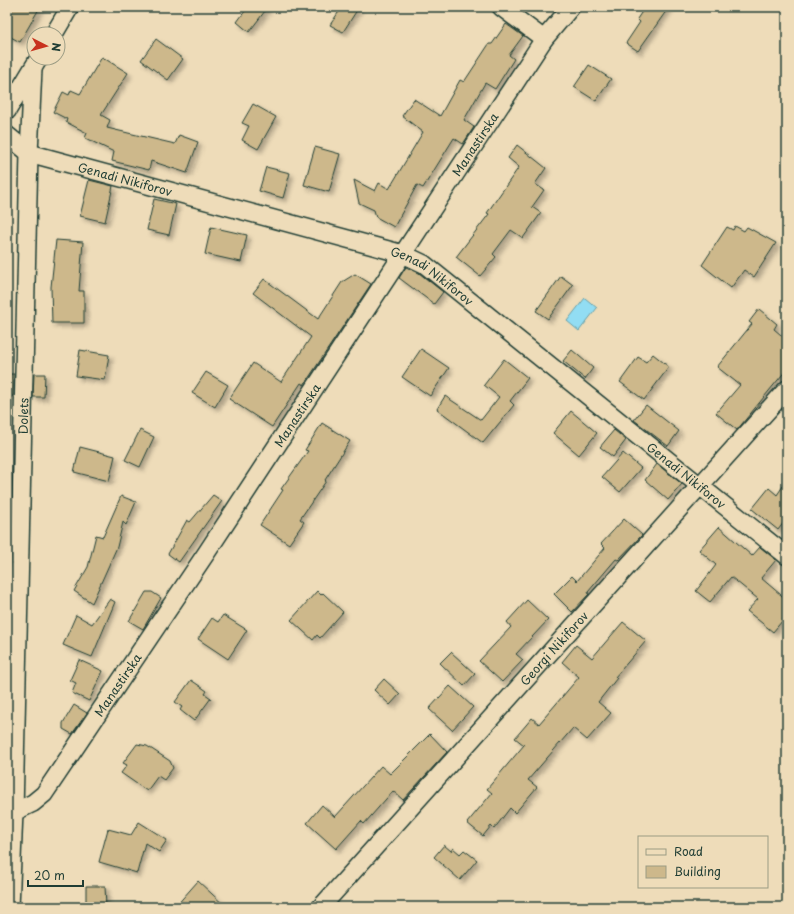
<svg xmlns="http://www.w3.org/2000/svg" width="794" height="914" font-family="'Playpen Sans',sans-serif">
<defs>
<filter id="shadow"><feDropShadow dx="3.5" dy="3.5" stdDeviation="2" flood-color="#0004"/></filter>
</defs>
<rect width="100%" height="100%" fill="#eedcb9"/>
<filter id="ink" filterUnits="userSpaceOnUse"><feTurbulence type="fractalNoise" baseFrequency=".025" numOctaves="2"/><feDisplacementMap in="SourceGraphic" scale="8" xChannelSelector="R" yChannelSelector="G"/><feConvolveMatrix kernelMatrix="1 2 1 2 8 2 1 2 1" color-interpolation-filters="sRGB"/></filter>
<g filter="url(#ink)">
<!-- water -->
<polygon fill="#92ddf3" stroke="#649da7" points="585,298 597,308 579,331 567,321"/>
<!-- building -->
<g fill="#cdb88b" stroke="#1f3d34" filter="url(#shadow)">
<polygon points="7,7 40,7 20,42 7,35"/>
<polygon points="248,7 268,7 249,32 237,22"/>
<polygon points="342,7 359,7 343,32 330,25"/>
<polygon points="645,7 669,7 638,51 626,43 640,22 637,19"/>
<polygon points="506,24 523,36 509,55 514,59 495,89 485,83 464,120 474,127 463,144 454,138 423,188 417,185 394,227 376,217 374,210 359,203 354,180 375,191 379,183 389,189 423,132 402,116 414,99 440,116 460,80 464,82 489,44 492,44"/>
<polygon points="156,39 183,59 168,80 141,60"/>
<polygon points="102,57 128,73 101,115 110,120 107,128 175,144 179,135 198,142 187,173 151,161 149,170 112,161 114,152 85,138 87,133 66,122 67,119 53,112 63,92 69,95 71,90 80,94"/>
<polygon points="589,65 611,79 596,101 574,87"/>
<polygon points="253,104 276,117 258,149 242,140 249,126 242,123"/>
<polygon points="517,145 546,168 535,184 544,190 532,207 541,213 523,238 511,230 493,254 496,257 480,276 456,257 489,214 487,213 519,167 508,158"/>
<polygon points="315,147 340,154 329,192 304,185"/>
<polygon points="266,167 290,173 283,198 259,191"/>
<polygon points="89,180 113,186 105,222 80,216"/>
<polygon points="154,199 176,204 169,235 147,230"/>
<polygon points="735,226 744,231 747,227 776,243 754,277 744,270 731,288 702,265 727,227 733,230"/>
<polygon points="211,227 247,235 241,262 205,254"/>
<polygon points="56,240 83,242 79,291 84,291 84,323 52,323 51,287"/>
<polygon points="406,267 419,273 443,292 434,304 399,278"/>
<polygon points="355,274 371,284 304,385 301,383 272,427 229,399 253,363 281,382 311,337 253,293 264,279 318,319 342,282"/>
<polygon points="561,276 573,285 548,319 536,311"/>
<polygon points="759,309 777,324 774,329 787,340 787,369 737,430 716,413 740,385 717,367 752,324 749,322"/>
<polygon points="421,349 449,368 430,396 402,377"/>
<polygon points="80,350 109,355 105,380 76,376"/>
<polygon points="572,350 593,368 585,379 563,361"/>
<polygon points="653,354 669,367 644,400 620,382 638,357 646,362"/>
<polygon points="504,359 528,378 510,401 514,405 483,443 437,409 445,396 481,420 499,397 484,385"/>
<polygon points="206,372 228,385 215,407 192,393"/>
<polygon points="7,374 14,374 13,396 7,396"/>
<polygon points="34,374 45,374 44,397 33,397"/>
<polygon points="646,405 679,431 668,446 634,420"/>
<polygon points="571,411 597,433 579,455 553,433"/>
<polygon points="322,423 350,441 325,480 326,481 300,519 304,522 289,544 260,525 283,490 281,489 308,451 305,450"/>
<polygon points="140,430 154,437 140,467 125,460"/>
<polygon points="614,430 626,440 613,457 600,447"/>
<polygon points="80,447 115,456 109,481 74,472"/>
<polygon points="623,453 641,468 620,492 602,477"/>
<polygon points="657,464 682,484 668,500 645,480"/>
<polygon points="787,480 787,518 778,530 752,509 769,488 777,495"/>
<polygon points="213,495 222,501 179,562 168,554 187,520 190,522"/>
<polygon points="121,496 136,502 126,525 123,522 117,547 92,603 74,591 88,567 96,535 103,537"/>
<polygon points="624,519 642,535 618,560 616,559 588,592 589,594 572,612 554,594 572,576 577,581 605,548 601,544"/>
<polygon points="719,527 752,556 760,547 776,560 761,578 787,600 787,615 773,632 747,611 758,599 731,577 710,602 696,591 716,565 699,550"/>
<polygon points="317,591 321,595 323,593 343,612 320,638 317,635 313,640 291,620"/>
<polygon points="146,592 152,592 161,598 143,629 129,621"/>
<polygon points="110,599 115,602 92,657 63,645 76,615 92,624"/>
<polygon points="527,600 548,620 516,654 523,660 502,682 479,661 511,627 507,622"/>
<polygon points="223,615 247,630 228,659 198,639 212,618 218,622"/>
<polygon points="623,622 646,641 615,677 617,678 598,702 611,713 587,740 573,728 528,780 537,787 515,813 510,808 494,829 491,826 483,836 467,823 492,793 487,789 524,745 515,738 532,718 539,724 579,677 562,662 576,645 592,658"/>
<polygon points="451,652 475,674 464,686 440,663"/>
<polygon points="79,660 103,671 89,701 72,693 76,683 70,680"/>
<polygon points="384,679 400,694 390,705 374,690"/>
<polygon points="191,680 207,691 205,694 211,698 194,721 180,710 182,707 175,702"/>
<polygon points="450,686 473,707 452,730 429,709"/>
<polygon points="74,705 87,713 72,734 63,729 63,723"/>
<polygon points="430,734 447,752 403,800 393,791 364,824 361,821 336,849 307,823 322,805 335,817 381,766 390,774"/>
<polygon points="137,744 147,746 170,761 173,768 164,780 158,776 147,791 121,773 127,765 123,763"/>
<polygon points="139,822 167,840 159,852 145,843 137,873 99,862 108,829 131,835"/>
<polygon points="444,845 451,851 453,848 460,854 464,850 477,860 460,880 434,857"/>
<polygon points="198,881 226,907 175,907"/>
<polygon points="86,886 105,886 106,907 86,907"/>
</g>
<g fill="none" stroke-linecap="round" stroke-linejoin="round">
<defs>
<g id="street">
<polyline points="501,7 544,39"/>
<polyline points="54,34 70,7"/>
<polyline points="7,111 39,58"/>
<path id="s1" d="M7,135L29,153L403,254L424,264L787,556"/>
<path id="s2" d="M14,812L33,803L44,794L207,552L544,39L571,7"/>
<path id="s3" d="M10,907L14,812L29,153L33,69"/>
<path id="s4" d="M321,907L787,389"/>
</g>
</defs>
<!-- street casing -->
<use href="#street" stroke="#1f3d34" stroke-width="20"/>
<!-- street -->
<use href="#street" stroke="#eedcb9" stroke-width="17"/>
</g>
</g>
<g text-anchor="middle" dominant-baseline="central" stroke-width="4" stroke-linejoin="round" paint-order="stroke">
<!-- street labels -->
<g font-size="12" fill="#1f3d34" stroke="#eedcb9">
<text stroke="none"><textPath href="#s2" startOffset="815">Manastirska</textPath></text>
<text stroke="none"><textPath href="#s1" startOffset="128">Genadi Nikiforov</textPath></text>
<text stroke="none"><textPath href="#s1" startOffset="452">Genadi Nikiforov</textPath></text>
<text stroke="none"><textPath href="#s2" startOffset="491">Manastirska</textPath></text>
<text stroke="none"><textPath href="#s3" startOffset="491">Dolets</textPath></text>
<text stroke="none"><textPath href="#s1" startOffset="776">Genadi Nikiforov</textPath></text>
<text stroke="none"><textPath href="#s4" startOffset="348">Georgi Nikiforov</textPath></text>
<text stroke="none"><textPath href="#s2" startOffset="167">Manastirska</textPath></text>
</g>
</g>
<!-- margin -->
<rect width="794" height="914" fill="none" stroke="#eedcb9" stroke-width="24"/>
<rect x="12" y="12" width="770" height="890" fill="none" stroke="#1f3d34" stroke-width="1.5" filter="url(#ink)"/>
<!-- legend -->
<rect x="638" y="836" width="130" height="52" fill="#eedcb9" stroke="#9b9c84"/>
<rect x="646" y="849" width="20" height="6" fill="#eedcb9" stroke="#9b9c84"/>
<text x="674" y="856" font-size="12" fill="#1f3d34">Road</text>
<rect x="646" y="866" width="20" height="12" fill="#cdb88b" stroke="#9b9c84"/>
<text x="674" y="876" font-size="12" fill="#1f3d34">Building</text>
<!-- north arrow -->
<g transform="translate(46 46) rotate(96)"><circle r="19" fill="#eedcb9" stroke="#9b9c84"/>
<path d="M0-3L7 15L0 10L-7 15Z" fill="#c8321e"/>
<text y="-6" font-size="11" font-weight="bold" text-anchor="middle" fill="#1f3d34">N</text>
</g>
<!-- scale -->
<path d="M28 880v6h55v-6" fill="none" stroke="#1f3d34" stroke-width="2"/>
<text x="34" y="880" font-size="12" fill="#1f3d34" stroke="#eedcb9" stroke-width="3" paint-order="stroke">20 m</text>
</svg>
